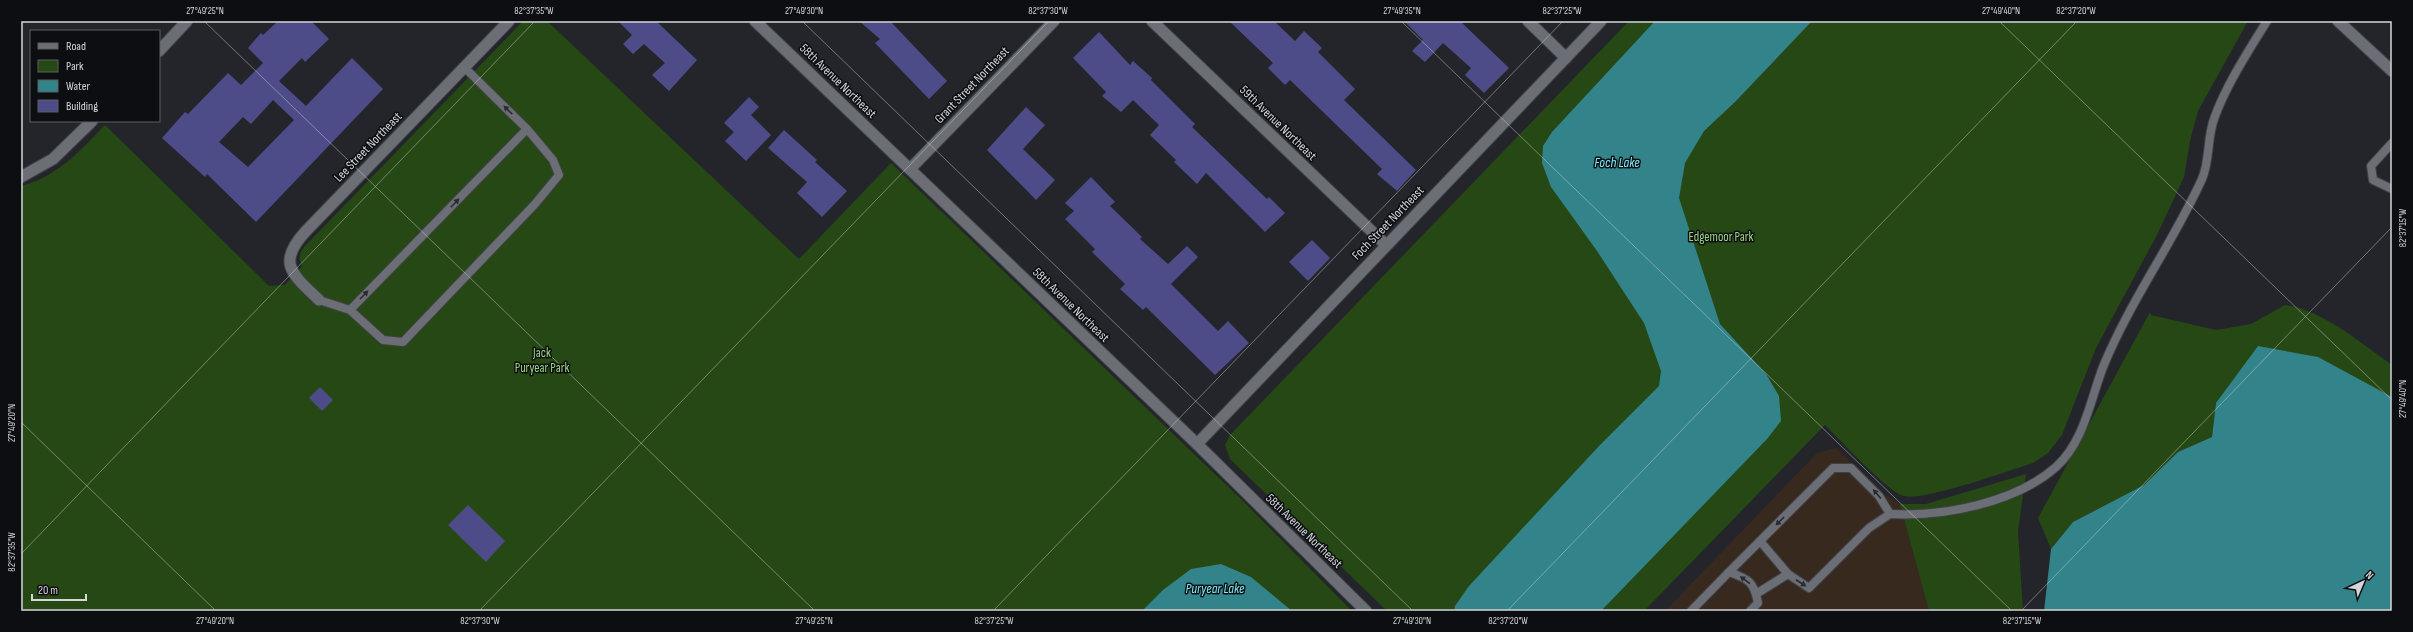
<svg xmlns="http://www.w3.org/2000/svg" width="2413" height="632" font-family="'Sofia Sans Condensed',sans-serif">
<rect width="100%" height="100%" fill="#23252b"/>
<!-- commercial -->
<polygon fill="#38291e" points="1836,448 1884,494 1900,504 1929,611 1665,611 1817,453"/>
<!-- green -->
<g fill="#264814">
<path d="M523,21H547L799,259L891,163L1241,499L1352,611H21V186C57,177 80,151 105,125L269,286L285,285L302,266C298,258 299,254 304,247Z"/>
<path d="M1629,21H2248L2198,111L2190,141L2184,177L2157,235L2096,348L2062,435L2048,453L2033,463C2008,471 1925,501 1904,496C1889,493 1839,439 1825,425L1644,611H1387L1230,459L1225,445L1230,435Z"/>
<path d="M2285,305C2321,309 2362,344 2392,365V397L2368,385L2216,403L2212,437L2178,452L2144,485L2073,522L2051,549L2038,518L2150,312L2151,315L2216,330L2251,324Z"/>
<polygon points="2026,474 2018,531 2023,611 1929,611 1900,504 1926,504"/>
</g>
<!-- water -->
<g fill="#33838b">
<polygon points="1655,21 1812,21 1735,102 1704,131 1685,163 1679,198 1720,324 1766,374 1779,396 1781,421 1767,439 1601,611 1454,611 1455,606 1469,586 1599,446 1659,386 1661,371 1644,323 1597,251 1551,187 1542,163 1543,146 1552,132"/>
<polygon points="2258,346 2318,357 2392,397 2392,611 2044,611 2051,549 2073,522 2144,485 2178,452 2212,437 2216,403"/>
<polygon points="1221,564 1251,577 1292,611 1142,611 1163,590 1191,569"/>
</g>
<!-- building -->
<g fill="#4d4c88" fill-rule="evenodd">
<path d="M278,21H311L329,39L305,62L302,58L279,81L306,106L352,58L383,89L256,222L207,174L205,177L162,138L185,112L188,114L228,73L241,85L263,63L248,48L261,33L263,35ZM273,100L294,120L248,167L219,142L243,117L251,124Z"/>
<polygon points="618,21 656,21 697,60 669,91 652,75 665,63 644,44 633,54 623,44 632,35"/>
<polygon points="859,21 890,21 947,81 929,99 875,43 880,39"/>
<polygon points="1229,21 1274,21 1295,41 1304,31 1322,48 1318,52 1355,89 1344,100 1416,170 1397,191 1377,174 1382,169 1290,80 1285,85 1268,68 1273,63"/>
<polygon points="1404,21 1460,21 1509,68 1484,93 1465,75 1471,68 1443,43 1425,62 1412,51 1423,40"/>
<polygon points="1099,32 1130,65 1133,61 1152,78 1151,80 1195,124 1192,127 1267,199 1269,197 1285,213 1265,232 1206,173 1197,184 1174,162 1176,160 1150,135 1159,125 1133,100 1121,112 1102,96 1106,92 1073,58"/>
<polygon points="749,97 759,107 751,115 771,135 746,161 725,141 734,132 724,123"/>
<polygon points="1026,107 1045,125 1023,149 1055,180 1036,200 987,150"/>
<polygon points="784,130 817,160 815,162 847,191 822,217 797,193 807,182 768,148"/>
<polygon points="1091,177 1115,202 1110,206 1142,237 1140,239 1168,264 1187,246 1198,257 1171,284 1218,331 1228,321 1249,343 1215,375 1146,307 1143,310 1120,289 1125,284 1092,252 1095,249 1065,219 1074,211 1065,203"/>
<polygon points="1312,240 1330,258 1308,281 1289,262"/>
<polygon points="320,387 333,400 322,411 309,398"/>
<polygon points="468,505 505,541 486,562 448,525"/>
</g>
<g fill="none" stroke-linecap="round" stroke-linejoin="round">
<defs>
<g id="service">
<polyline points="2392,143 2371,166 2373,180 2392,189"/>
<polyline points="319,300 350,310 527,129 464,67"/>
<polyline points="350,310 383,340 403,342 535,204 559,175 553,160 527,129"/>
<path d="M1890,514C1943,517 2015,503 2056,467C2084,442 2090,401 2103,367C2130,301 2173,243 2202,179C2210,161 2207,138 2214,119C2225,87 2249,50 2267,21"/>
<polyline points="1760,541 1788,574"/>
<polyline points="1729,572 1833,468 1851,468 1879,496 1890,514 1869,528 1809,588 1788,574 1756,594"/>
<path d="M1691,611L1729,572C1749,579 1754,582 1758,603L1750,611"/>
</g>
<g id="minor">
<polyline points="755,21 1197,444 1366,611"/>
<polyline points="1152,21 1386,245"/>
<polyline points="1528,21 1566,58"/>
<polyline points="159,51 187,21"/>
<polyline points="910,169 1054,21"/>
<polyline points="21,177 53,159 92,121"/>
<path d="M319,300C292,274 276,263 306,231L509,21"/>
<polyline points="1197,444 1601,21"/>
</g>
<polyline id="tertiary" points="2338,21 2392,71"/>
</defs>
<!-- service casing -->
<use href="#service" stroke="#414247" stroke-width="10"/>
<!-- minor casing -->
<use href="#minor" stroke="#414247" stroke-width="13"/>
<!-- tertiary casing -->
<use href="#tertiary" stroke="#414247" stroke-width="13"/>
<!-- service -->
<use href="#service" stroke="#6b6e75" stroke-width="8"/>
<!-- minor -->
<use href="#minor" stroke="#6b6e75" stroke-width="11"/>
<!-- tertiary -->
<use href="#tertiary" stroke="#6b6e75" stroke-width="11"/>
</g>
<!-- one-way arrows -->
<defs><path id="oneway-solid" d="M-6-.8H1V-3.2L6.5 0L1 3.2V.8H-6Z"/></defs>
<g fill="#292b2f">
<use href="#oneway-solid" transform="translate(508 110) rotate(-136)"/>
<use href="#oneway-solid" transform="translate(455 203) rotate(-46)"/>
<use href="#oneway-solid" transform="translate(364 295) rotate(-46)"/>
<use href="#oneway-solid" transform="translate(1877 494) rotate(-130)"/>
<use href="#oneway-solid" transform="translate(1780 521) rotate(135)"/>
<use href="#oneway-solid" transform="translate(1745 580) rotate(-144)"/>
<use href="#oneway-solid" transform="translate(1801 583) rotate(33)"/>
</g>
<!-- ticks -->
<path fill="none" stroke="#d5d6da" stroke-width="1" stroke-opacity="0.45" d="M204,21L815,611M802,21L1413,611M1401,21L2012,611M1999,21L2392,400M21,422L216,611M21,554L535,21M479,611L1049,21M993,611L1563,21M1507,611L2077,21M2021,611L2392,227"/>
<g text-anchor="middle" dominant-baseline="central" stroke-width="3" stroke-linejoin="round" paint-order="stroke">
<!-- street labels -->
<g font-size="13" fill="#d5d6da" stroke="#0d0e11">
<text transform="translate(838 81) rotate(44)">58th Avenue Northeast</text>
<text transform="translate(972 85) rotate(-46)">Grant Street Northeast</text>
<text transform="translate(1278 123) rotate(44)">59th Avenue Northeast</text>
<text transform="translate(368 147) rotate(-46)">Lee Street Northeast</text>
<text transform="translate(1388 223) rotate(-46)">Foch Street Northeast</text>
<text transform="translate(1071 305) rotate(44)">58th Avenue Northeast</text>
<text transform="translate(1304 531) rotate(44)">58th Avenue Northeast</text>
</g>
<!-- park labels -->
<g font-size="13" fill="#9cd582" stroke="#0d0e11">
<text x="1721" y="237">Edgemoor Park</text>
<text x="542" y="353">Jack<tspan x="542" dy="15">Puryear Park</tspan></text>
</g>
<!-- water labels -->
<g font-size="14" font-style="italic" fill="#7fecf8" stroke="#0d0e11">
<text x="1617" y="162">Foch Lake</text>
<text x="1215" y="588">Puryear Lake</text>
</g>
</g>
<!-- border -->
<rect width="2413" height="632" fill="none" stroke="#0d0e11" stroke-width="44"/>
<!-- legend -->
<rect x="30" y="30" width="130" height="92" fill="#0d0e11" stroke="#5d5e61"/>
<rect x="38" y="43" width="20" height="6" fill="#6b6e75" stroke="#5d5e61"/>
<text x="66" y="50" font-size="12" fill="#d5d6da">Road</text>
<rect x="38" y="60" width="20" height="12" fill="#264814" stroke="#5d5e61"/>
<text x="66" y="70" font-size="12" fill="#d5d6da">Park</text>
<rect x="38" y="80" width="20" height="12" fill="#33838b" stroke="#5d5e61"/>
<text x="66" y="90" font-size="12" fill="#d5d6da">Water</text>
<rect x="38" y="100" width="20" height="12" fill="#4d4c88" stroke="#5d5e61"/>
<text x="66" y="110" font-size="12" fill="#d5d6da">Building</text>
<!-- north arrow -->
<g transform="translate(2363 582) rotate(44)" stroke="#0d0e11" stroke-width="3" paint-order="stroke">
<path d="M0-3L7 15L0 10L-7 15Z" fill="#d5d6da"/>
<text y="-6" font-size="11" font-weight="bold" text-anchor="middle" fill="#d5d6da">N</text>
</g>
<!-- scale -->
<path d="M32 594v6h54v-6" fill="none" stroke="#d5d6da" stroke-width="2"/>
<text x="38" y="594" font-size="12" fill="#d5d6da" stroke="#0d0e11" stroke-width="3" paint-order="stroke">20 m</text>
<rect x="22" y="22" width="2369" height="588" fill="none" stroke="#d5d6da" stroke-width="1.5"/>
<g font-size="10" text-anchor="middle" fill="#d5d6da">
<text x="205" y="14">27°49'25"N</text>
<text x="534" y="14">82°37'35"W</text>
<text x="804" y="14">27°49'30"N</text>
<text x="1048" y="14">82°37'30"W</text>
<text x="1402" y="14">27°49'35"N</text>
<text x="1562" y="14">82°37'25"W</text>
<text x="2001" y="14">27°49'40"N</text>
<text x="2076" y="14">82°37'20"W</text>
<text transform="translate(2402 228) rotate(-90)" y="4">82°37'15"W</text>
<text transform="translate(2402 399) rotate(-90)" y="4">27°49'40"N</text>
<text transform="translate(11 423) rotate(-90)" y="4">27°49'20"N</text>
<text transform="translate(11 552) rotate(-90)" y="4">82°37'35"W</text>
<text x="215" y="624">27°49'20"N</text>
<text x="480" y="624">82°37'30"W</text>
<text x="814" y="624">27°49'25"N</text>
<text x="994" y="624">82°37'25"W</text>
<text x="1412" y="624">27°49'30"N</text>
<text x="1508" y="624">82°37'20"W</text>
<text x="2022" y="624">82°37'15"W</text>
</g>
</svg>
